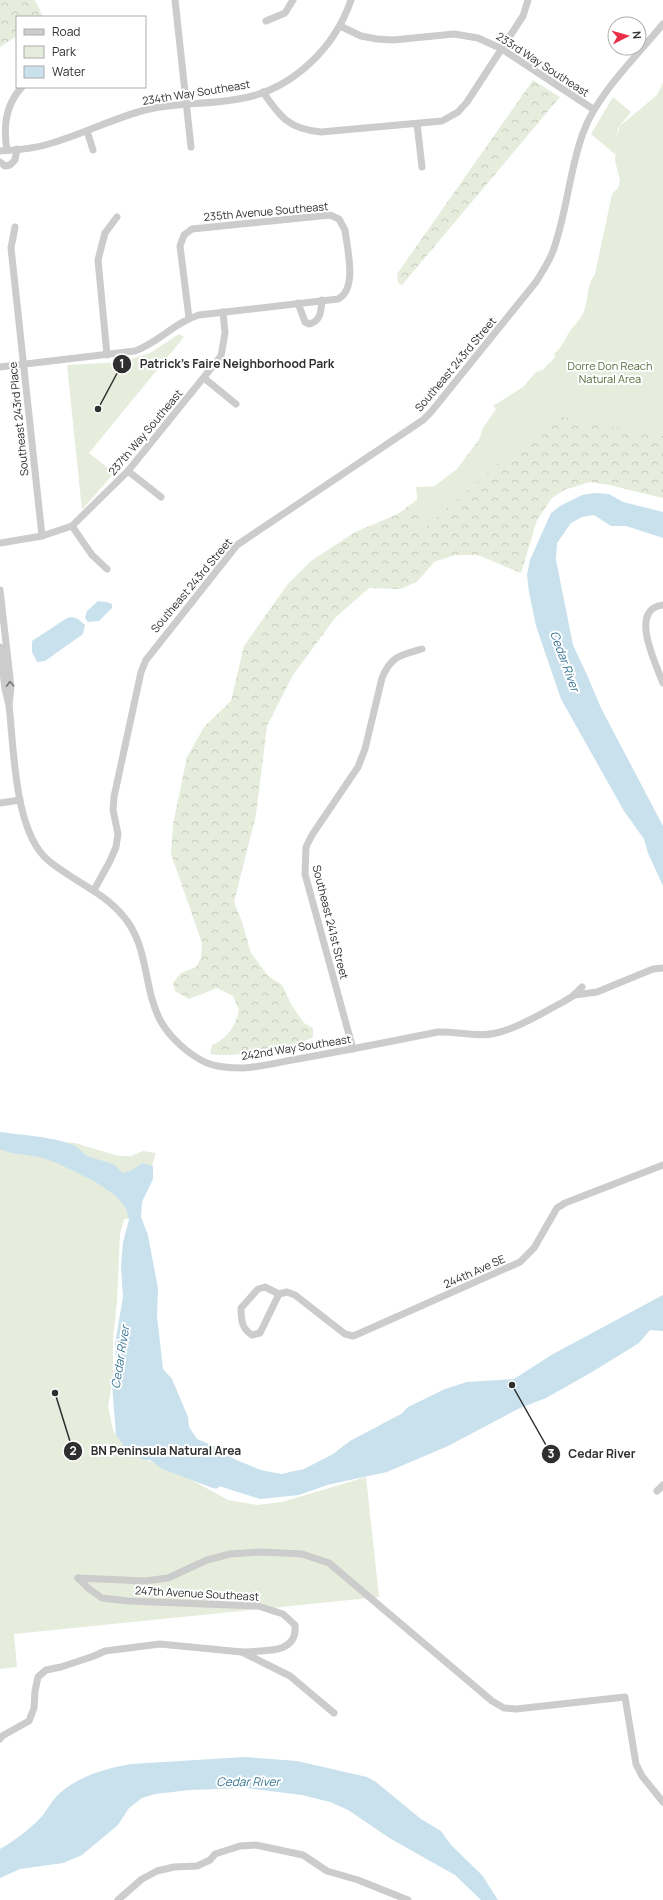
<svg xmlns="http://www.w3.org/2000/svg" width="663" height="1900" font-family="Manrope,sans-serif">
<defs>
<pattern id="forest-crowns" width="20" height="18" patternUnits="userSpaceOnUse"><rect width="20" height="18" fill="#e6eddd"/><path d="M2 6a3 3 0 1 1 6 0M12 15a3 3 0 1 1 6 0" fill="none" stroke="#c6ccbe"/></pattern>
</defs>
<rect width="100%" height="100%" fill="#fff"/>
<!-- forest -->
<g fill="url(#forest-crowns)">
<polygon points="0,0 35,0 43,17 17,17 17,36 0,47"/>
<polygon points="533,80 560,97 402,285 398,283 397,274"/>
<path d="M663,91V498L609,485L590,482L564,490L552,498L537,520L521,573L478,555H455L434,562L417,582L400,589L369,588L335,618L293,675L267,726L256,815L234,902L242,922L251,953L268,976L282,985L291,1004L304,1023L313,1028V1037C292,1049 234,1058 210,1054L212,1045C228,1038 235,1027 239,1010L233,996L217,988L189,999L175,991L173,983L181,973L196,967L201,958L202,943L171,854L173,824L187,757L204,727L231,701L244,646L287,585L311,561L355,532L398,514L457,469L492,422L568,344L582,326Z"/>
</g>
<!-- green -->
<g fill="#e6eddd">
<path d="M663,83V436L557,416L539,428L421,531L416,487L444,486L460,473L474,455L483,428L496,409L493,406L523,387L536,372L554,366L556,358L554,354C565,344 565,337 572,328C579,321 584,314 586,304C589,292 587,286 595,274L612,194L618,188L620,181L615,160L616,146L615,154L591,134L613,97L631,112L618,128L616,138L620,126L657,95Z"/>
<polygon points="179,334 184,337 89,453 114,473 82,510 67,365 121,362 150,353"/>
<polygon points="0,1138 75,1143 118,1156 131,1156 143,1151 156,1153 136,1218 124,1219 120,1234 117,1302 113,1338 113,1379 108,1406 113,1430 122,1444 139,1458 170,1468 228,1500 257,1505 282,1502 366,1477 379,1597 14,1634 17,1667 0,1669"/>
</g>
<!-- water -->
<g fill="#c8e1ed">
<polygon points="595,493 609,494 623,502 663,512 663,538 626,526 611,526 594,515 582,517 571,523 557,543 556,560 573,645 587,675 601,708 663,826 663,886 648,853 644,839 624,811 561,699 536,626 529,592 527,575 530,560 551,513 560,506 582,495"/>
<polygon points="98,601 107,602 112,604 112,608 99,621 88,622 85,618 87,611"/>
<polygon points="72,617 78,619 85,625 83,634 45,661 37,662 32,652 32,641 67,618"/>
<path d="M0,1132C19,1135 63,1137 78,1148C88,1156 96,1168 109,1173C119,1177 135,1170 142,1163L153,1166V1179L142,1202L141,1217L148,1235L158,1289L157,1316L163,1369L172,1379L188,1417L189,1427L197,1439L219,1448L234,1459L261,1470L281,1474L304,1469L333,1454L350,1441L401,1414L408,1407L445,1389L467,1382L514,1379L553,1354L663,1295V1331L650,1330L639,1343L592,1372L546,1398L520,1408L448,1446L387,1472L327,1485L299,1495L260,1499L219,1486L199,1476L176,1461L143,1460L125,1448L116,1435L112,1385L116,1362L115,1344L123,1297L121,1266L123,1242L129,1220L126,1208L116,1196L94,1181L57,1163L40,1157L11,1153L0,1149Z"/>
<path d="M245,1757L297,1761L367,1777L376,1782L421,1819L441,1831L451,1845L482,1875L498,1900H481L455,1875L391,1839L348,1810L330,1802L302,1795L245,1788L190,1790L155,1794L142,1798L129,1808L118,1825L82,1855L63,1863L20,1869L0,1878V1849C13,1842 34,1826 43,1815C49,1807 53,1799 60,1793C79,1776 107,1768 131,1764Z"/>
</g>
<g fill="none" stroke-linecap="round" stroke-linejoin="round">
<!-- river -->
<g stroke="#c8e1ed" stroke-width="13">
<polyline points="81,1161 110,1170 126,1185"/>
<polyline points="148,1450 165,1463 215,1482"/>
</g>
<!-- street -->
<g stroke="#ccc" stroke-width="7">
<polyline points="175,0 191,147"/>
<polyline points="266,21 285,13 293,0"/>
<polyline points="340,26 361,36 377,39 393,40 454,34 478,38 502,49 593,109"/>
<path d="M263,92C280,117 289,129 321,132L442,121L458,112L467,102L523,16L528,0"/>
<polyline points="417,124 422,167"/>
<polyline points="87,131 93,150"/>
<path d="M7,150C3,127 5,105 22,87"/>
<path d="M0,151C14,150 31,149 45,145C79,136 111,119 145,110C177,102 212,105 244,98C294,88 335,47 351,0"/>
<polyline points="0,162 5,166 10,165 15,160 17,149"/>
<polyline points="15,227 11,248 42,536"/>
<path d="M298,303L305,322L309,324C321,321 321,311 322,300"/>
<polyline points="107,355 98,260 105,233 117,217"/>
<path d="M0,367L135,351C158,343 175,322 199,315L338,299C358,289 347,248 345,230L339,219L330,215L192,229L184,235L180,246L189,318"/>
<polyline points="204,378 236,404"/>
<polyline points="128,471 161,497"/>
<polyline points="72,526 92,555 107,569"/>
<polyline points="0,543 42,536 72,526 128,471 221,356 225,333 223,312"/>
<polyline points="0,590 11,687 9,705 5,689 0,647"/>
<path d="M663,605C628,609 656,664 663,683"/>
<path d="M9,705C14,748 14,833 49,861C73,881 104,892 124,917C149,947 143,987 160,1020C170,1038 189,1055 207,1063C217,1067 232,1068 243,1068C263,1067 284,1061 303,1058C348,1050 393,1041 438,1032C457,1031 477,1038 496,1033C516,1029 544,1012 563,1002L573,996L582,987"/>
<polyline points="0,803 20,800"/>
<path d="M94,890L110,861L116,847L118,834L113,810L114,797L141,672L146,660L237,545L423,420L431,412L536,282C542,272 549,262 553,251C567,213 569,171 583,133C597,94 637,56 663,24"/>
<polyline points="574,995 597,992 653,969 663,968"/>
<path d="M353,1049L305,874L306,847L312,835L358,767L365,749L382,678C391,656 401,655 422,649"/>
<path d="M279,1294L260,1333L252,1335C242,1329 241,1320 241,1308L258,1289L265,1287L279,1294L287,1292L295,1295L345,1334L353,1336L358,1334L520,1262L534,1248L557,1208L565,1203L663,1165"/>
<polyline points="657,1491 663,1485"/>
<polyline points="78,1578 145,1581 168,1578 207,1560 230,1554 261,1552 302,1554 329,1563 492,1701 504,1708 516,1709 625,1697 636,1764 642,1776 663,1802"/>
<path d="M78,1578L88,1588L102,1598L128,1601L258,1606L283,1614L295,1625C298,1655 264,1650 242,1652"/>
<polyline points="0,1739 2,1736 29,1721 34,1708 35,1691 38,1677 46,1670 61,1667 94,1656 105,1651 160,1644 242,1652 290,1676 334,1713"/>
<polyline points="118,1900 142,1879 157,1871 174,1867 197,1866 210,1860 215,1854 240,1846 256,1845 303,1855 327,1871 358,1880 408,1900"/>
</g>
</g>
<!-- one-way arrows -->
<defs><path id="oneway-chevron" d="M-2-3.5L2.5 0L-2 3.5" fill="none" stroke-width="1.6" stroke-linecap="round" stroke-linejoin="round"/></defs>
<use stroke="#767676" href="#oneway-chevron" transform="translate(10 684) rotate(-93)"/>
<g text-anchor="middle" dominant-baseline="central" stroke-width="4" stroke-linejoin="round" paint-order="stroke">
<!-- street labels -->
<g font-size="11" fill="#2f2f2f" stroke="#fff">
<text transform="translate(543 64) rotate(33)">233rd Way Southeast</text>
<text transform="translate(196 92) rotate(-9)">234th Way Southeast</text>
<text transform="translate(266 211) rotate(-5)">235th Avenue Southeast</text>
<text transform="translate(455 364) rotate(-50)">Southeast 243rd Street</text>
<text transform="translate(18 419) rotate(-96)">Southeast 243rd Place</text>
<text transform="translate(145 432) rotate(-50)">237th Way Southeast</text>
<text transform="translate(191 585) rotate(-50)">Southeast 243rd Street</text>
<text transform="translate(331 922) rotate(76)">Southeast 241st Street</text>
<text transform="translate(296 1047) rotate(-9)">242nd Way Southeast</text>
<text transform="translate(474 1271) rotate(-24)">244th Ave SE</text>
<text transform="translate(197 1593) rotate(3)">247th Avenue Southeast</text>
</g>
<!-- park labels -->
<g font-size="11" fill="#556c3b" stroke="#fff">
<text x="610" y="365">Dorre Don Reach<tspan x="610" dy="13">Natural Area</tspan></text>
</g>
<!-- water labels -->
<g font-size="12" font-style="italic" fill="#3a7794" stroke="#fff">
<text transform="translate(565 661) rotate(70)">Cedar River</text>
<text transform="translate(120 1357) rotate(-81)">Cedar River</text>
<text x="248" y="1781">Cedar River</text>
</g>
</g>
<!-- callouts -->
<path fill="none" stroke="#2f2f2f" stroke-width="1.5" d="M98 409L122 364M55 1393L73 1451M512 1385L551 1454"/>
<g fill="#2f2f2f" stroke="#fff" stroke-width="1.5">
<circle cx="98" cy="409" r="4"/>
<circle cx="55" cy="1393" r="4"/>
<circle cx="512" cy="1385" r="4"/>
<circle cx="122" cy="364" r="10"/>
<circle cx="73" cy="1451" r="10"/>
<circle cx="551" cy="1454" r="10"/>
</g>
<g font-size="12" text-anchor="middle" font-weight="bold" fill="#fff">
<text x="122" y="368">1</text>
<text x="73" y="1455">2</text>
<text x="551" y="1458">3</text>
</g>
<g font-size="12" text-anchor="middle" font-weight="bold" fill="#2f2f2f" stroke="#fff" stroke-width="4" stroke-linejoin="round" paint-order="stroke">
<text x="237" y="368">Patrick's Faire Neighborhood Park</text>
<text x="166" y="1455">BN Peninsula Natural Area</text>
<text x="602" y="1458">Cedar River</text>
</g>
<!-- legend -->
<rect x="16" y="16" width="130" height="72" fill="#ffffff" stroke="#acacac"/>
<rect x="24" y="29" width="20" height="6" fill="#cccccc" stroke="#acacac"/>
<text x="52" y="36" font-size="12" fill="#2f2f2f">Road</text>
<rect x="24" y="46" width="20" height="12" fill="#e6eddd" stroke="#acacac"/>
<text x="52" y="56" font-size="12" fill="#2f2f2f">Park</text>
<rect x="24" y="66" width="20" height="12" fill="#c8e1ed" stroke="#acacac"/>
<text x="52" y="76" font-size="12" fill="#2f2f2f">Water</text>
<!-- north arrow -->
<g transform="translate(627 36) rotate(84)"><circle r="19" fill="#ffffff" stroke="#acacac"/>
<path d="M0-3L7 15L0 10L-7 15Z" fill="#ea2d47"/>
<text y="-6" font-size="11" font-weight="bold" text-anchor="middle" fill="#2f2f2f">N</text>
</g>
</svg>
